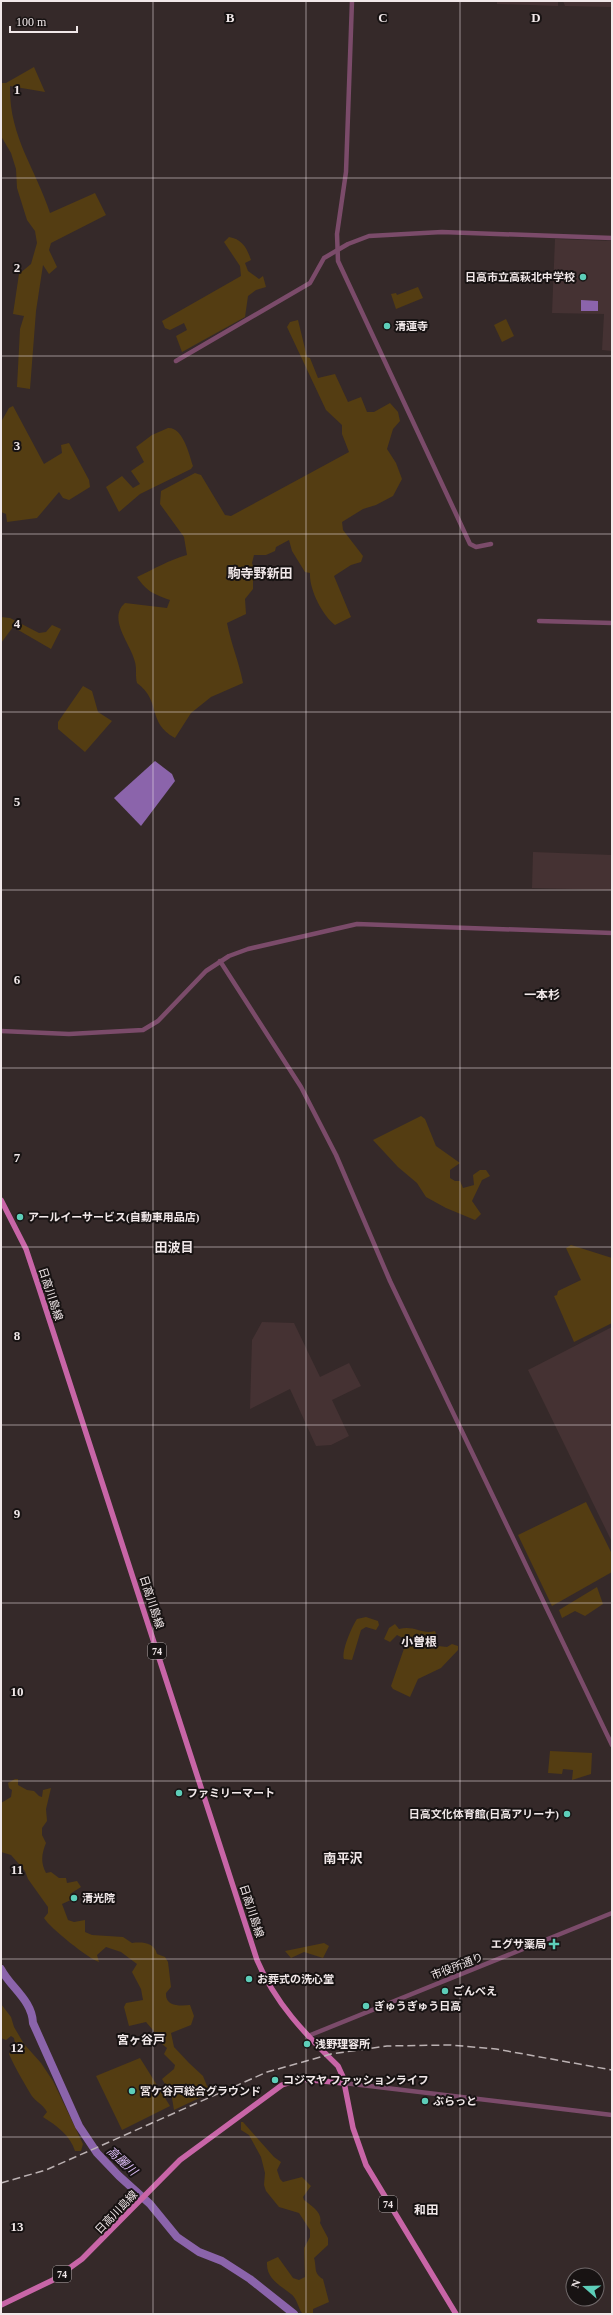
<svg xmlns="http://www.w3.org/2000/svg" width="613" height="2315" font-family="'Times New Roman','Noto Sans JP',serif">
<rect width="100%" height="100%" fill="#352929"/>
<!-- built -->
<g fill="#453233">
<polygon points="497,1 558,1 558,6 497,4"/>
<polygon points="563,1 612,1 612,7 565,6"/>
<polygon points="555,239 612,241 612,351 602,350 604,314 552,313"/>
<polygon points="533,852 612,855 612,890 532,888"/>
<polygon points="262,1322 294,1323 320,1377 349,1363 361,1386 332,1400 349,1436 331,1445 316,1446 290,1389 250,1409 252,1340"/>
<polygon points="612,1327 612,1542 528,1370"/>
</g>
<!-- green -->
<g fill="#543d12">
<path d="M34,67L45,92L10,86C9,137 35,167 50,213L95,193L106,215L51,243L49,250L57,267L49,274L43,265L36,311L30,389L17,387L20,329L24,316L13,314L19,274L31,264L37,243L35,231L27,220L17,188L16,169L11,153L1,136V83H6Z"/>
<path d="M229,237C242,239 247,248 251,260L245,263L248,271L259,279L263,276L266,287L256,290L248,296L245,317L182,352L176,336L187,330L184,323L170,330L165,328L162,321L241,276L240,266L224,242Z"/>
<polygon points="418,287 423,298 396,309 391,294 396,293 397,295"/>
<polygon points="506,319 514,336 502,342 494,325"/>
<path d="M298,320L307,357L310,358L318,378L335,374L348,402L361,397L367,412H374L390,403L398,412L400,421L393,429L387,449L396,463L402,479L393,496L376,505L363,509L342,522L343,530L363,556L361,562L351,565L334,576L351,617L335,625C322,615 309,589 310,573L305,572L292,551L289,540L276,547L275,551L266,555H254L252,563L258,579L253,581V589L245,599L246,614L227,623C231,644 239,662 243,683L211,697L191,713L175,738C146,722 162,701 137,683C135,676 137,669 135,662C131,644 107,619 125,603L167,608L170,600C154,594 147,592 137,577C154,569 169,560 187,555L184,537L160,504L161,491L195,473L201,475L225,515L231,516L349,452L342,434V425L326,410L287,327L290,322Z"/>
<polygon points="13,406 44,464 62,453 61,445 69,443 89,480 90,487 69,500 63,498 59,492 37,518 7,522 6,514 1,512 1,422 9,408"/>
<path d="M168,428C183,427 189,454 193,466L191,469L140,494L119,512L106,487L122,476L133,488L140,484L131,471L144,462L136,447L152,435Z"/>
<polygon points="1,617 10,618 39,633 46,632 52,625 61,629 51,649 13,627 1,643"/>
<polygon points="83,686 92,691 98,712 112,721 85,752 58,729 58,722"/>
<polygon points="421,1116 425,1119 436,1146 460,1163 450,1170 450,1178 455,1181 460,1181 463,1188 474,1185 473,1175 480,1170 486,1170 490,1176 482,1180 472,1201 481,1214 475,1220 446,1208 426,1197 417,1183 398,1167 373,1140"/>
<polygon points="571,1245 612,1258 612,1323 574,1342 554,1296 557,1295 558,1291 581,1280 566,1248"/>
<polygon points="586,1502 612,1554 612,1572 552,1606 518,1535"/>
<polygon points="597,1587 603,1604 585,1616 575,1611 562,1618 559,1610"/>
<path d="M366,1617L378,1621L379,1625L376,1630L366,1627L361,1630L352,1660L344,1659C341,1652 352,1626 357,1619Z"/>
<path d="M395,1624L399,1629C415,1625 422,1635 435,1631L437,1636L433,1641L438,1646L447,1647L452,1644L458,1646V1650L441,1668L418,1679L410,1697L393,1689L391,1686L407,1640L397,1635L390,1642L384,1639L389,1628Z"/>
<polygon points="550,1751 592,1753 591,1774 572,1780 573,1770 563,1769 562,1774 548,1773"/>
<path d="M15,1779H18V1785L27,1790L34,1791L39,1796L42,1797L43,1790L51,1788L46,1809L47,1821L42,1828V1835L46,1843C42,1853 40,1862 46,1873L51,1872L59,1878H66L67,1883L77,1881L81,1887L70,1894L73,1899L62,1904L68,1920L74,1922L85,1920V1932L92,1935L123,1937L132,1943C142,1942 154,1942 157,1954L165,1957L168,1962L171,1987L166,1993C165,2007 181,2006 190,2005L194,2016L191,2025L171,2033L174,2047L189,2063L203,2076L207,2086L213,2089L212,2092L174,2110L172,2098L168,2094V2089L162,2079L174,2069L175,2065L164,2054L167,2048L162,2044L159,2037L146,2022L129,2026L124,2007L126,2003L143,2000L141,1989L132,1972L137,1964L121,1952L106,1947L97,1955L99,1962C89,1959 50,1928 44,1918L48,1913V1907L28,1879L25,1871L11,1855L1,1852V1803L11,1797L12,1790L9,1788L8,1783Z"/>
<polygon points="324,1943 329,1946 323,1958 304,1952 291,1958 285,1951"/>
<path d="M1,2004L11,2017L14,2027L24,2044L41,2063L53,2081L83,2144L81,2151H75C70,2135 57,2126 43,2117L47,2112C43,2104 34,2101 30,2093C22,2079 15,2068 9,2054L15,2043L14,2038L11,2036L6,2040L1,2038Z"/>
<polygon points="140,2058 170,2106 122,2130 96,2076"/>
<path d="M241,2122H243L274,2157L281,2162L277,2170L280,2179L283,2182L302,2177L311,2186L303,2197L304,2200C312,2206 323,2213 320,2223L328,2238V2245L314,2258C317,2268 313,2273 323,2279L329,2302L313,2309V2314L302,2313C298,2308 297,2298 291,2294C280,2285 266,2279 267,2262L278,2257L293,2278L299,2280L305,2277L304,2248L310,2237V2230L299,2213L279,2207L266,2191L264,2185L265,2173L261,2157L249,2135L241,2130Z"/>
</g>
<!-- water -->
<g fill="#8b64ab">
<polygon points="581,300 598,301 598,311 581,311"/>
<polygon points="155,761 172,774 175,781 141,826 114,798"/>
</g>
<g fill="none" stroke-linecap="round" stroke-linejoin="round">
<!-- river -->
<path stroke="#8b64ab" stroke-width="8" d="M1,1969C11,1988 32,2000 33,2023L79,2126L97,2153L119,2176L150,2204L177,2237L199,2252L222,2261L250,2279L294,2314"/>
<!-- minor -->
<g stroke="#7b4b6a" stroke-width="4.5">
<polyline points="352,1 346,172 337,234 338,261 470,544 476,547 491,544"/>
<polyline points="176,361 310,283 324,258 348,244 369,236 442,232 612,238"/>
<polyline points="539,621 612,623"/>
<polyline points="220,961 301,1087 336,1155 390,1281 612,1745"/>
<polyline points="1,1031 69,1034 143,1030 158,1021 206,971 229,956 248,949 357,924 612,933"/>
<polyline points="308,2036 612,1913"/>
<polyline points="344,2083 612,2115"/>
</g>
<!-- major -->
<g stroke="#c865a7" stroke-width="5.5">
<path d="M1,1200L26,1249L38,1285L257,1960C275,2003 305,2034 338,2066L343,2077L353,2128L366,2165L456,2314"/>
<polyline points="1,2305 53,2280 82,2259 180,2160 282,2085 301,2079 344,2083"/>
</g>
<!-- rail -->
<polyline stroke="#bbb1b2" stroke-width="1.5" stroke-dasharray="8 4" stroke-linecap="butt" points="1,2183 46,2170 267,2072 331,2054 387,2046 451,2045 496,2049 612,2070"/>
</g>
<!-- grid -->
<path fill="none" stroke="#f1e8e9" stroke-width="1" stroke-opacity="0.55" d="M153,1V2314M306,1V2314M460,1V2314M1,178H612M1,356H612M1,534H612M1,712H612M1,890H612M1,1068H612M1,1247H612M1,1425H612M1,1603H612M1,1781H612M1,1959H612M1,2137H612"/>
<!-- markers -->
<g fill="#5dceb9" stroke="#181313" stroke-width="1.5">
<circle cx="583" cy="277" r="4"/>
<circle cx="387" cy="326" r="4"/>
<circle cx="20" cy="1217" r="4"/>
<circle cx="179" cy="1793" r="4"/>
<circle cx="567" cy="1814" r="4"/>
<circle cx="74" cy="1898" r="4"/>
<path d="M552 1938h4v4h4v4h-4v4h-4v-4h-4v-4h4z"/>
<circle cx="249" cy="1979" r="4"/>
<circle cx="445" cy="1991" r="4"/>
<circle cx="366" cy="2006" r="4"/>
<circle cx="307" cy="2044" r="4"/>
<circle cx="275" cy="2080" r="4"/>
<circle cx="132" cy="2091" r="4"/>
<circle cx="425" cy="2101" r="4"/>
</g>
<g text-anchor="middle" dominant-baseline="central" stroke-width="4" stroke-linejoin="round" paint-order="stroke">
<!-- shield labels -->
<g fill="#181313" stroke="#b0a8a9" stroke-width="1">
<rect x="148" y="1643" width="18" height="16" rx="3"/>
<rect x="379" y="2196" width="18" height="16" rx="3"/>
<rect x="53" y="2266" width="18" height="16" rx="3"/>
</g>
<g font-size="10" font-weight="bold" fill="#f1e8e9">
<text x="157" y="1651">74</text>
<text x="388" y="2204">74</text>
<text x="62" y="2274">74</text>
</g>
<!-- poi labels -->
<g font-size="11" font-weight="bold" fill="#f1e8e9" stroke="#181313" text-anchor="start">
<text x="575" y="277" text-anchor="end">日高市立高萩北中学校</text>
<text x="395" y="326">清蓮寺</text>
<text x="28" y="1217">アールイーサービス(自動車用品店)</text>
<text x="187" y="1793">ファミリーマート</text>
<text x="559" y="1814" text-anchor="end">日高文化体育館(日高アリーナ)</text>
<text x="82" y="1898">清光院</text>
<text x="546" y="1944" text-anchor="end">エグサ薬局</text>
<text x="257" y="1979">お葬式の洗心堂</text>
<text x="453" y="1991">ごんべえ</text>
<text x="374" y="2006">ぎゅうぎゅう日高</text>
<text x="315" y="2044">浅野理容所</text>
<text x="283" y="2080">コジマヤ ファッションライフ</text>
<text x="140" y="2091">宮ケ谷戸総合グラウンド</text>
<text x="433" y="2101">ぶらっと</text>
</g>
<!-- street labels -->
<g font-size="11" fill="#f1e8e9" stroke="#181313">
<text transform="translate(51 1294) rotate(72)">日高川島線</text>
<text transform="translate(152 1602) rotate(72)">日高川島線</text>
<text transform="translate(252 1911) rotate(72)">日高川島線</text>
<text transform="translate(457 1966) rotate(-21)">市役所通り</text>
<text transform="translate(116 2212) rotate(-46)">日高川島線</text>
</g>
<!-- neighbourhood labels -->
<g font-size="12" font-weight="bold" fill="#f1e8e9" stroke="#181313">
<text x="542" y="995">一本杉</text>
<text x="419" y="1642">小曽根</text>
<text x="141" y="2040">宮ヶ谷戸</text>
<text x="426" y="2210">和田</text>
</g>
<!-- water labels -->
<g font-size="12" font-style="italic" fill="#dcbdf7" stroke="#181313">
<text transform="translate(122 2161) rotate(43)">高麗川</text>
</g>
<!-- quarter labels -->
<g font-size="13" font-weight="bold" fill="#f1e8e9" stroke="#181313">
<text x="260" y="573">駒寺野新田</text>
<text x="174" y="1247">田波目</text>
<text x="343" y="1858">南平沢</text>
</g>
</g>
<g font-size="13" text-anchor="middle" font-weight="bold" fill="#f1e8e9" stroke="#181313" stroke-width="4" stroke-linejoin="round" paint-order="stroke">
<text x="230" y="22">B</text>
<text x="383" y="22">C</text>
<text x="536" y="22">D</text>
<text x="17" y="94">1</text>
<text x="17" y="272">2</text>
<text x="17" y="450">3</text>
<text x="17" y="628">4</text>
<text x="17" y="806">5</text>
<text x="17" y="984">6</text>
<text x="17" y="1162">7</text>
<text x="17" y="1340">8</text>
<text x="17" y="1518">9</text>
<text x="17" y="1696">10</text>
<text x="17" y="1874">11</text>
<text x="17" y="2052">12</text>
<text x="17" y="2231">13</text>
</g>
<!-- border -->
<rect width="613" height="2315" fill="none" stroke="#f1e8e9" stroke-width="4"/>
<!-- north arrow -->
<g transform="translate(585 2287) rotate(290)"><circle r="19" fill="#181313" stroke="#6f6869"/>
<path d="M0-3L7 15L0 10L-7 15Z" fill="#5dceb9"/>
<text y="-6" font-size="11" font-weight="bold" text-anchor="middle" fill="#f1e8e9">N</text>
</g>
<!-- scale -->
<path d="M10 26v6h67v-6" fill="none" stroke="#f1e8e9" stroke-width="2"/>
<text x="16" y="26" font-size="12" fill="#f1e8e9" stroke="#181313" stroke-width="3" paint-order="stroke">100 m</text>
</svg>
